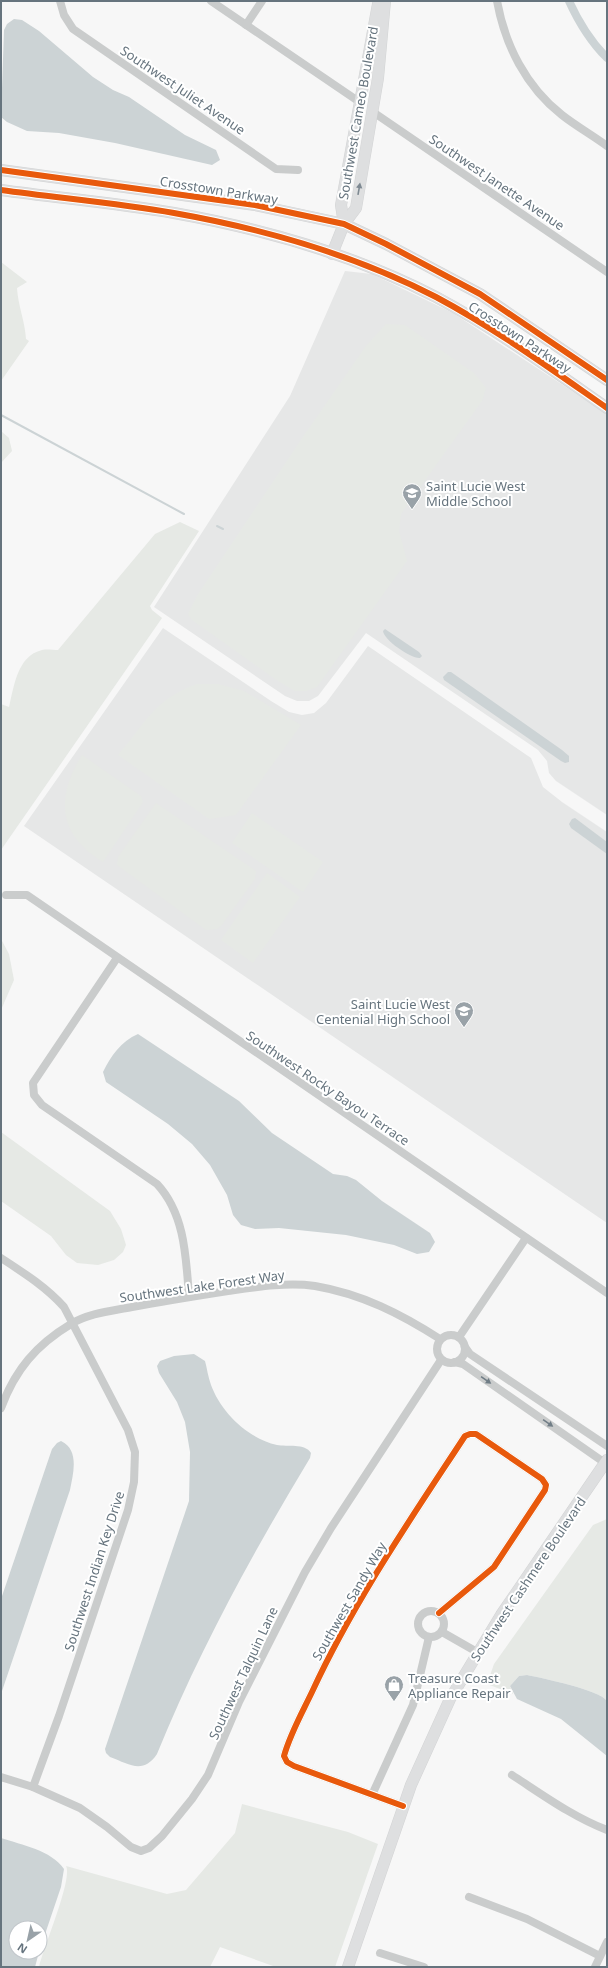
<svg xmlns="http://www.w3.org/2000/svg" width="608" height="1968" font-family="'Noto Sans',sans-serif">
<rect width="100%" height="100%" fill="#f7f7f7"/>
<!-- built -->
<g fill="#e6e7e7">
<polygon points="345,271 372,274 453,313 607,414 607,815 556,781 549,773 547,761 538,750 366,633 318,696 309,701 297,701 285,696 154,607 290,396"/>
<polygon points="163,628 271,701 289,712 302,715 314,713 326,703 368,646 531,758 543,787 562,802 607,832 607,1223 24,826"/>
</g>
<!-- green -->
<g fill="#e6e9e5">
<path d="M1,262L27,282L17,288C18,306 25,321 26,339L29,341L1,381Z"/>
<polygon points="386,324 405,325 474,373 486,388 482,401 401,514 399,531 407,561 317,687 306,691 295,691 275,679 192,620 188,614 197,596 307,431 366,346"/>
<polygon points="1,431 9,438 12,451 1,463"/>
<path d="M180,522L199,531L150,606L152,610L162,618L1,850V704L9,707C14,687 17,656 42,650C47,649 53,650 58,650L155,534Z"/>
<path d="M197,684H218L244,691L301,725L236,815L209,819L118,755C146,723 153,700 197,684Z"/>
<path d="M82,755L141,796L143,802L103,862C57,834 56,797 82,755Z"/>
<polygon points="156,803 256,871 255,879 221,926 217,929 206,930 117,865 118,857"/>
<polygon points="252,813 323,862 303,892 232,843"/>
<polygon points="267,873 300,897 253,963 221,940"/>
<polygon points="1,939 9,954 14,980 1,1010"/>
<polygon points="1,1132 110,1211 121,1229 126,1245 123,1252 114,1260 98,1265 77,1263 66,1255 51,1236 1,1201"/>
<path d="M607,1519V1701C600,1690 542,1678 527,1675L519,1676L510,1686L513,1694L487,1684L494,1664L593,1525Z"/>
<path d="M242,1804L348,1832L378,1844L335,1967H276L220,1947L210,1967H39C43,1948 73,1879 66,1866L167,1894L186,1890L235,1833Z"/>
</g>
<!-- water -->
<g fill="#ccd3d5">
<polygon points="14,19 22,20 39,31 93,77 113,90 129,97 185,135 216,150 220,160 212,165 115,143 59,133 27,131 7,122 1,117 4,30 7,24"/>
<path d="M385,629L419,652L422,656L420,658C411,659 384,640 383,631Z"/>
<polygon points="448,672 451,672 562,750 569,756 569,762 565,763 561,761 444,680 443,677"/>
<polygon points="575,818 607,842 607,854 571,828 569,824 572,819"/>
<path d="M138,1034L239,1101L272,1133L333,1174L347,1176L356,1180L382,1201L430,1233L435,1242L429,1252L417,1254L394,1245L346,1235L279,1228L255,1229L241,1225L233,1215L227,1195L210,1165L192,1144L168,1124L106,1082L103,1072C111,1056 121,1041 138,1034Z"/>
<path d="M194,1354L205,1361C207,1368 208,1377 211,1385C221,1412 247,1438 277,1445C287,1447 305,1443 311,1453L310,1458C252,1554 199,1651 157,1754C143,1775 129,1764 110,1757L106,1753L105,1749L189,1501L190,1452L185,1422L177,1402L159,1373L157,1366L160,1361L174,1356Z"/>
<path d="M61,1441C80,1450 73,1474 70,1490L1,1694V1599L52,1449L57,1443Z"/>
<path d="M527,1675C542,1678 600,1690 607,1701V1756L561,1719L517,1699L510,1686L519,1676Z"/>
<path d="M1,1838C22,1845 51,1850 64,1869L61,1887L40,1949V1928H16V1952H39L35,1967H1Z"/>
</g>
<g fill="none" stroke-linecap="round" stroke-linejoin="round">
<!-- stream -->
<g stroke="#ccd3d5" stroke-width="2">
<polyline points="1,415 184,514"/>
<polyline points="217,526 223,529"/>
</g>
<!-- canal -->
<path stroke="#ccd3d5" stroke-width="8" d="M569,1C579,23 590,41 607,58"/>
<defs>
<g id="secondary">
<polyline points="1,170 255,205 344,224 386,244 480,294 607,380"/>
<path d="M1,190C58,198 117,203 174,213C264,229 355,255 436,297C496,329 551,369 607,408"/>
<polyline points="344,224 341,205 378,4"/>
<polyline points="332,254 344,224 356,208 378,78 385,1"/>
<polyline points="348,1967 411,1785 450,1699 501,1615 607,1460"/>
</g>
</defs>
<!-- secondary casing -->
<use href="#secondary" stroke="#d3d4d5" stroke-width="12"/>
<!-- street -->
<g stroke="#cacccc" stroke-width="8">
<polyline points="60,1 64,15 73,29 276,169 298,170"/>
<polyline points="211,1 361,103"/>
<path d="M497,1C505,45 526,87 562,115C576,126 592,135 607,146"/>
<polyline points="246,25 262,1"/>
<polyline points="373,112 607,272"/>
<polyline points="6,895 27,895 607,1293"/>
<path d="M117,958L33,1083L34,1095L42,1105L157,1184C185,1214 186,1257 189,1297"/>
<path d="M1,1258C24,1273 46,1287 64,1307L128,1430L135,1452L134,1482L128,1510L59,1716L33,1787"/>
<circle cx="451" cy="1349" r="14"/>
<polyline points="459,1337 526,1238"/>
<polyline points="465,1347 470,1354 607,1446"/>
<polyline points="455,1362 463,1364 605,1463"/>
<path d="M1,1408C15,1370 36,1345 71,1324C89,1313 112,1311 132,1307C164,1301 196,1296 228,1291C256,1287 287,1282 315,1286C362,1294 401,1314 440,1339"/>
<circle cx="431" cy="1624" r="13"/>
<polyline points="442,1632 477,1652"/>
<path d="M512,1775C543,1795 573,1817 607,1830"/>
<polyline points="1,1777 33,1787 80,1808 107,1827 131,1847 141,1851 149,1848 162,1836 192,1799 208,1775 239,1702 305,1572 331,1528 441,1360"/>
<polyline points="372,1795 413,1705 429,1637"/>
<path d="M403,1806L294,1766L287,1762L284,1756C290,1734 302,1713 312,1692C354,1601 410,1520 465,1436L470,1434H476L542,1479L546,1485L545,1490L494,1567L439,1613"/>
<polyline points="469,1897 527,1919 600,1956"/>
<polyline points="380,1953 424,1967"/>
<polyline points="595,1967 607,1942"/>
</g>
<!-- secondary -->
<use href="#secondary" stroke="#dedfe0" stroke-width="11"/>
<defs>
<g id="cycleway">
<polyline points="1,170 255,205 344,224 386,244 480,294 607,380"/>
<path d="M1,190C58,198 117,203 174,213C264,229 355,255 436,297C496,329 551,369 607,408"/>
<path d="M403,1806L294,1766L287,1762L284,1756C290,1734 302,1713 312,1692C354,1601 410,1520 465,1436L470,1434H476L542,1479L546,1485L545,1490L494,1567L439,1613"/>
</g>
</defs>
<!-- cycleway casing -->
<use href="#cycleway" stroke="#fff" stroke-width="8"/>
<!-- cycleway -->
<use href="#cycleway" stroke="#e8590c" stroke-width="6"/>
</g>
<!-- one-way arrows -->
<defs><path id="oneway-solid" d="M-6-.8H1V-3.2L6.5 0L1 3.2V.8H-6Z"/></defs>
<use fill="#7e8992" href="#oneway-solid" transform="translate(359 189) rotate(-80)"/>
<g fill="#707d86">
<use href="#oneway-solid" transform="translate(486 1380) rotate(35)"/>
<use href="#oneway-solid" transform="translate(548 1423) rotate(35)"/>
</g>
<!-- icons -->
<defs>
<symbol id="school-pin" viewBox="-11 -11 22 30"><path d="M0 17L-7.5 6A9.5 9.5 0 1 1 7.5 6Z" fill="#99a2a8" stroke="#fff"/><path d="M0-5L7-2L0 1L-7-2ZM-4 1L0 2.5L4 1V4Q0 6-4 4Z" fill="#fff"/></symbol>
<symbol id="shop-pin" viewBox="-11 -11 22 30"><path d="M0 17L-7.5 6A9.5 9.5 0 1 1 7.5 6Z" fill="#99a2a8" stroke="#fff"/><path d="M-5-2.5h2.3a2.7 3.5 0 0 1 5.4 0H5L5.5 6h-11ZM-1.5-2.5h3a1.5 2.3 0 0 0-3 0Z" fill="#fff"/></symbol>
</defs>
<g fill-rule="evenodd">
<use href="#school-pin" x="401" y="482" width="22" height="30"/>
<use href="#school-pin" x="453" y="1000" width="22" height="30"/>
<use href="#shop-pin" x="383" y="1674" width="22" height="30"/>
</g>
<g text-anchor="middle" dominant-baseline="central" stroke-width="4" stroke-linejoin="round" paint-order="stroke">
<!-- street labels -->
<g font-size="13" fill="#66747e" stroke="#fff">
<text transform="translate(183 90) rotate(34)">Southwest Juliet Avenue</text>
<text transform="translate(358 113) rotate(-80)">Southwest Cameo Boulevard</text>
<text transform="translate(497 182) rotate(34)">Southwest Janette Avenue</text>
<text transform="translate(219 190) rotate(9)">Crosstown Parkway</text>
<text transform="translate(520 337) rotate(33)">Crosstown Parkway</text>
<text transform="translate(328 1088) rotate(34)">Southwest Rocky Bayou Terrace</text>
<text transform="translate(202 1286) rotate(-8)">Southwest Lake Forest Way</text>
<text transform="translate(94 1571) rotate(-72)">Southwest Indian Key Drive</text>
<text transform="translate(528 1579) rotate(-56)">Southwest Cashmere Boulevard</text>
<text transform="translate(349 1601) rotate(-60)">Southwest Sandy Way</text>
<text transform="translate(243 1673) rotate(-65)">Southwest Talquin Lane</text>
</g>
<!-- poi labels -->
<g font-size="13" fill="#66747e" stroke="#fff" text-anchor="start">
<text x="426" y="486">Saint Lucie West<tspan x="426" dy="15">Middle School</tspan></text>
<text x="450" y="1004" text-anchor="end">Saint Lucie West<tspan x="450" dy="15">Centenial High School</tspan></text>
<text x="408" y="1678">Treasure Coast<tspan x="408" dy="15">Appliance Repair</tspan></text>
</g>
</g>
<!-- border -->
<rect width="608" height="1968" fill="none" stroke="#66747e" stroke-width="4"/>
<!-- north arrow -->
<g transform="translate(28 1940) rotate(214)"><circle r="19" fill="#ffffff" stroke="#c2c7cb"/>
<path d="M0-3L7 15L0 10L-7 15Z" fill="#99a2a8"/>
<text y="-6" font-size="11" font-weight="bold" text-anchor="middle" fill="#66747e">N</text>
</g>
</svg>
